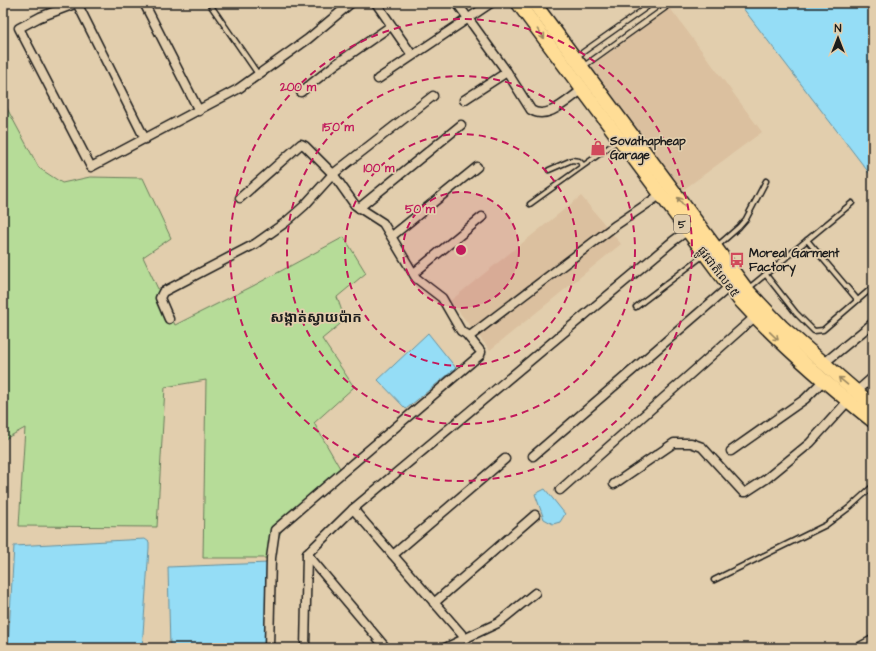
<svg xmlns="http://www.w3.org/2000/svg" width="876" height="651" font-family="'Architects Daughter','Noto Sans Khmer',sans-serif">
<rect width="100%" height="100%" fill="#e2cead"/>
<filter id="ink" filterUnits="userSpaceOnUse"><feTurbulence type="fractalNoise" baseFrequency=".025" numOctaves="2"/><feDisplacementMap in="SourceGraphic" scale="8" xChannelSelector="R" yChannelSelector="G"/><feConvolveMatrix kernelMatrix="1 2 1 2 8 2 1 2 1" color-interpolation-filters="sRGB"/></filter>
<g filter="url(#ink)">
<!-- built -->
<g fill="#dbc09f">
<polygon points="670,8 762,132 683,190 591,66"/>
<polygon points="581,196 621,244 490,350 450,301"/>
</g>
<!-- green -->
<polygon fill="#b6dc98" stroke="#697c5a" points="3,101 39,168 62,183 90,177 143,178 171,238 143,257 175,325 253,286 344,237 366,273 337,297 345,320 322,339 354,387 314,423 341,470 288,515 270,558 203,558 206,380 165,387 157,527 19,526 25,428 3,440"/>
<!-- water -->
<g fill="#95ddf6" stroke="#65909f">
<polygon points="739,3 873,3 873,178"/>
<polygon points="428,333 456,368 406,409 378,380"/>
<polygon points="545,489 565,514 560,522 553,524 544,519 535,494"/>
<polygon points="145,539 149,542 149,548 142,648 8,648 14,546"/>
<polygon points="269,563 266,648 170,648 168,567"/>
</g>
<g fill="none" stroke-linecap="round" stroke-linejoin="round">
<defs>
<g id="service">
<polyline points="209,3 258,74"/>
<polyline points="576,57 647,7"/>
<polyline points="584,66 665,8"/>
<polyline points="549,170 572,160 579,161 583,165"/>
<polyline points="530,204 619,140"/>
<polyline points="807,240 856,298 856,301"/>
<polyline points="716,247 739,227 746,219 766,181"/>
<polyline points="766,275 796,313 814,331 823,330 873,287"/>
<polyline points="749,288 852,203"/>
<polyline points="636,307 704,255"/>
<polyline points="714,580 826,525 850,507 873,486"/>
</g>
<g id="minor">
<polyline points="77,3 40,17 19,28 91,167 238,89 308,39 351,3"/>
<polyline points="77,3 145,139"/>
<polyline points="144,3 199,111"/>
<polyline points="376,3 412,55"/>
<path d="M457,3L507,72L531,110C548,121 568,99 582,90"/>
<polyline points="378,79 491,3"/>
<polyline points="301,92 336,64 391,26"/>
<polyline points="464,100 507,72"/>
<polyline points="240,198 301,144 305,146 333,174 355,205 383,223 416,278 442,298 461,331 470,336 616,225 660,195"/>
<polyline points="359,208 461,125"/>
<polyline points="392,236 477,167"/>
<polyline points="414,273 482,217"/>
<polyline points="169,319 160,298 163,292 255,244 286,222 304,206 333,174 433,96"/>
<polyline points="823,364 873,323"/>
<polyline points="856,392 873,377"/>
<polyline points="731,451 805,399 823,381"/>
<polyline points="533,456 729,287"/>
<polyline points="614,484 674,443 691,443 702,447 743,492 746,492 766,479 810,443 848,401"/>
<polyline points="560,490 758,314"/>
<polyline points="353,509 465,638"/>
<polyline points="393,555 505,459"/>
<polyline points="434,603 535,515"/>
<polyline points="269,648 271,558 275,530 480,355 481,352 467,335"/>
<polyline points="305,648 307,554"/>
<polyline points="386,648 307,554 353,509 673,241 691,228"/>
<polyline points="445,648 498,623 535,593"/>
</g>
<polyline id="tertiary" points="860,648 873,641"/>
<g id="trunk">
<path d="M518,3L738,298C779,343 825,383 873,421"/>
<polyline points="534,3 747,290 782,327 873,406"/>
</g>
</defs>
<!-- service casing -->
<use href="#service" stroke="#1c1c1c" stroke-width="7"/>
<!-- minor casing -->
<use href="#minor" stroke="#1c1c1c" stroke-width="11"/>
<!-- tertiary casing -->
<use href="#tertiary" stroke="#1c1c1c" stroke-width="13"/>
<!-- trunk casing -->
<use href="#trunk" stroke="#1c1c1c" stroke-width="16"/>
<!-- service -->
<use href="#service" stroke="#e2cead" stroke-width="4"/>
<!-- minor -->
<use href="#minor" stroke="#e2cead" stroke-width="8"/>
<!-- tertiary -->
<use href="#tertiary" stroke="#e2cead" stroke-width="10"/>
<!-- trunk -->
<use href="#trunk" stroke="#ffdd96" stroke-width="13"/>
</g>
<!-- one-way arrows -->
<defs><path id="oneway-shaft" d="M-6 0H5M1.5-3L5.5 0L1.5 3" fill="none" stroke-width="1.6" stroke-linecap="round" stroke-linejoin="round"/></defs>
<g stroke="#99865f">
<use href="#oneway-shaft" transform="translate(541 34) rotate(53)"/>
<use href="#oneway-shaft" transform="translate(681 202) rotate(-127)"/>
<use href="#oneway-shaft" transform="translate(774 336) rotate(44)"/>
<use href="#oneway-shaft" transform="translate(843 381) rotate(-140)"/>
</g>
</g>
<!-- distance rings -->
<circle cx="461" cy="250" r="58" fill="#c2185b" fill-opacity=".12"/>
<g fill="none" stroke="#c2185b" stroke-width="2" stroke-dasharray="7 5">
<circle cx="461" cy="250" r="58"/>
<circle cx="461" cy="250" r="116"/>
<circle cx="461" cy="250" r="174"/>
<circle cx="461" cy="250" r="231"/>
</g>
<!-- icons -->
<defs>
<symbol id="shop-bare" viewBox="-9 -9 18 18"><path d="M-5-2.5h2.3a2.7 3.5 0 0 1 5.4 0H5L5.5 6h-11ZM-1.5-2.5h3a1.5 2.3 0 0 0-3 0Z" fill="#d1495b" stroke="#e2cead" stroke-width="2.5" paint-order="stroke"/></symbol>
<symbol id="bus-bare" viewBox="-9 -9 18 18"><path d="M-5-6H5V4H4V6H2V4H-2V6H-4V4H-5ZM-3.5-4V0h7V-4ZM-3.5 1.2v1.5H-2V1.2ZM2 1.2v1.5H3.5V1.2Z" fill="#d1495b" stroke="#e2cead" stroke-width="2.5" paint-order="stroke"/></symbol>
</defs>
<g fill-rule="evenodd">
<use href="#shop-bare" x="587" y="137" width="22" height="22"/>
<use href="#bus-bare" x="726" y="249" width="22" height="22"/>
</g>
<g text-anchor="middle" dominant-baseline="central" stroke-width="3.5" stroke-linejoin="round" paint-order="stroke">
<!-- shield labels -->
<rect fill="#e2cead" stroke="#575148" stroke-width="1" x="674" y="215" width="16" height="18" rx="3"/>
<g font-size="11" font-weight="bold" fill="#1c1c1c">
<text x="682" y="224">5</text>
</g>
<!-- poi labels -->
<g font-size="12" font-weight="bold" fill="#1c1c1c" stroke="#e2cead" text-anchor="start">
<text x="610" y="141">Sovathapheap<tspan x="610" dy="14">Garage</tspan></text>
<text x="749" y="253">Moreal Garment<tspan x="749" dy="14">Factory</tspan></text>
</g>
<!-- street labels -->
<g font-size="12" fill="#1c1c1c" stroke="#e2cead">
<text transform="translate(718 272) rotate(53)">ផ្លូវជាតិលេខ៥</text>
</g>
<!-- quarter labels -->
<g font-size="14" font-weight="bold" fill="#1c1c1c" stroke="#e2cead">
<text x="316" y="318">សង្កាត់ស្វាយប៉ាក</text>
</g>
</g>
<circle cx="461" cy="250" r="6" fill="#c2185b" stroke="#e2cead" stroke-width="2"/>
<g font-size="12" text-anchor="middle" font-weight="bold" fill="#c2185b" stroke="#e2cead" stroke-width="3.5" stroke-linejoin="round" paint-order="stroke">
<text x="298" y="91">200 m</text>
<text x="338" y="131">150 m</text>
<text x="379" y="172">100 m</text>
<text x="420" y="213">50 m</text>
</g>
<!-- margin -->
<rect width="876" height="651" fill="none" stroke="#e2cead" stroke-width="16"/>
<rect x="8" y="8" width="860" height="635" fill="none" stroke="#1c1c1c" stroke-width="1.5" filter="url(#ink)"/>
<!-- north arrow -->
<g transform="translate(838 38)" stroke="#e2cead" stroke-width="3" paint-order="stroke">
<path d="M0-3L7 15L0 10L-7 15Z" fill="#1c1c1c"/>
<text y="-6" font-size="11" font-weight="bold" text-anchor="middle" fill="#1c1c1c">N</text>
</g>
</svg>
